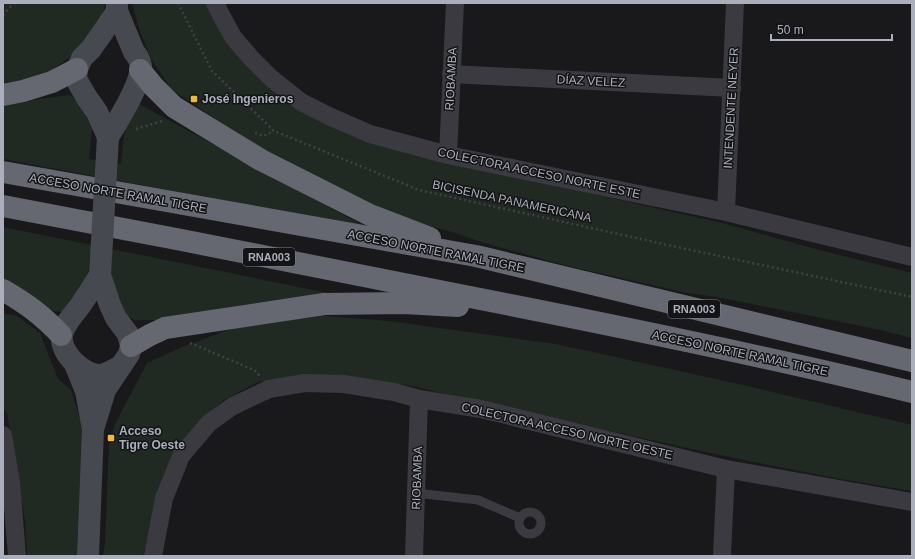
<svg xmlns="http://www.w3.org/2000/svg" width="915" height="559" font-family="Helvetica,sans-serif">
<rect width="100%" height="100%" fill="#19191b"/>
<!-- green -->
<g fill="#202922">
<polygon points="3,3 106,3 100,22 74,54 45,75 3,90"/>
<polygon points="132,3 209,3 294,103 522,178 722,223 823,251 912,273 912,338 881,330 717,297 687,293 568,266 484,243 455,233 423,224 374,206 262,150 171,89 152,60 140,32"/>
<polygon points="69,95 80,100 93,118 89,159 121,164 125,126 139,104 366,227 3,159 3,104"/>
<polygon points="3,227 373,302 170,320 134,320 120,311 110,287 112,255 90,253 88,286 65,313 50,310 3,281"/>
<polygon points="3,312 6,314 17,316 40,333 58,379 71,390 84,431 78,556 27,556 25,520 7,413 3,408"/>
<path d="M315,315L389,321L556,344L734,383L912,425V491C756,466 602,429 448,395L417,387L342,375L299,376L258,382L224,400L196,425L162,481L143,556H103L105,543L109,444L115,424L147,363L182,347L250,322Z"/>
</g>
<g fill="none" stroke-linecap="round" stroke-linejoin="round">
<!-- path -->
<g stroke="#3f4147" stroke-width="2.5" stroke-dasharray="2 3" stroke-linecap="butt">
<polyline points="178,3 212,71 274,131 419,190 677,247 912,297"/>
<polyline points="3,15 14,3"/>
<polyline points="136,129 162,121"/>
<polyline points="255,133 263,136 274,131"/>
<polyline points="190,343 254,370 260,376"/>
</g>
<!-- lane -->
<g stroke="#3a3a40" stroke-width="9">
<polyline points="416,493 478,500 520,518"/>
<circle cx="530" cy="523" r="11"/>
</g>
<!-- street -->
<g stroke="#3a3a40" stroke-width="18">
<polyline points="215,3 220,13 233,37 251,58 271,78 301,102 331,117 370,134 448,155 726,212 912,257"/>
<polyline points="451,74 732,88"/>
<polyline points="448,155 455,3"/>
<polyline points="726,212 735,3"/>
<polyline points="3,435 11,482 17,556"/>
<polyline points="153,556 164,498 171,481 181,456 209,423 233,406 269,389 305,383 344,384 394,392 419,399 481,409 726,469 912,502"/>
<polyline points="414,556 419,399"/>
<polyline points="722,556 726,469"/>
</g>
<!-- secondary -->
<g stroke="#474950" stroke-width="22">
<path d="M108,137C118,121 141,84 141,66C140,60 137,55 134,52L117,11V3"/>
<polyline points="108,137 97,112 87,98 76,79 77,69 82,58 91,49 103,32 117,11"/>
<path d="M100,275C94,285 87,296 80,306C74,314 64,324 62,335C59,352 83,376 101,375C107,374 115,369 121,366"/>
<polyline points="75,364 86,391 93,429 88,556"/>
<polyline points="94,426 105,390 129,354 131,346 128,334 116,318 110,305 100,275"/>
</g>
<!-- highway -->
<g stroke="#656871" stroke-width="22">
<polyline points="140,70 153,86 174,107 261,160 370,215 430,238"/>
<polyline points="3,95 23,91 52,82 77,69"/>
<polyline points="3,172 476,256 912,361"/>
<path d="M3,206C159,235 314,266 470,297C618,326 766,356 912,392"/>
<path d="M3,290C27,304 42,315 61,335"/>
<polyline points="131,346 150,335 165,328 324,304 404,303 458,306"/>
</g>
<!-- secondary-bridge -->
<polyline stroke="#474950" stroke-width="22" points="100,275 108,137"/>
</g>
<!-- markers -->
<g fill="#f4b837" stroke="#141416" stroke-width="1.5">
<rect x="190" y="95" width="8" height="8" rx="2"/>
<rect x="107" y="434" width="8" height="8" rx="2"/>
</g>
<g text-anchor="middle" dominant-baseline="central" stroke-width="3" stroke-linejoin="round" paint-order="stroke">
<!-- shield labels -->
<g fill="#141416" stroke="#7e808a" stroke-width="1">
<rect x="243" y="248" width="52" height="18" rx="3"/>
<rect x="668" y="300" width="52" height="18" rx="3"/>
</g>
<g font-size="11" font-weight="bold" fill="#abafbb">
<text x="269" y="257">RNA003</text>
<text x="694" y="309">RNA003</text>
</g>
<!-- street labels -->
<g font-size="12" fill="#abafbb" stroke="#141416">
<text transform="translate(451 79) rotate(-87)">RIOBAMBA</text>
<text transform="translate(591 81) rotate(3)">DÍAZ VELEZ</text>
<text transform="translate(731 108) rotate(-87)">INTENDENTE NEYER</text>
<text transform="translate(539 173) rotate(12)">COLECTORA ACCESO NORTE ESTE</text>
<text transform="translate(118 193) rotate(10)">ACCESO NORTE RAMAL TIGRE</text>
<text transform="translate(512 201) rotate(12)">BICISENDA PANAMERICANA</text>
<text transform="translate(436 251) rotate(11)">ACCESO NORTE RAMAL TIGRE</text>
<text transform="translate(740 353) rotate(12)">ACCESO NORTE RAMAL TIGRE</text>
<text transform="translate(567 431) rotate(13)">COLECTORA ACCESO NORTE OESTE</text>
<text transform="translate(417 478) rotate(-88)">RIOBAMBA</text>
</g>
<!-- poi labels -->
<g font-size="12" font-weight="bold" fill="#abafbb" stroke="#141416" text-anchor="start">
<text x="202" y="99">José Ingenieros</text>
<text x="119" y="431">Acceso<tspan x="119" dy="14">Tigre Oeste</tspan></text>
</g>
</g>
<!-- border -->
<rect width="915" height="559" fill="none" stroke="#abafbb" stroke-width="8"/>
<!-- scale -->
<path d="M771 34v6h121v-6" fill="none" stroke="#abafbb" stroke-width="2"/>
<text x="777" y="34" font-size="12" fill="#abafbb" stroke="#141416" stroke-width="3" paint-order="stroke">50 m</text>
</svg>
